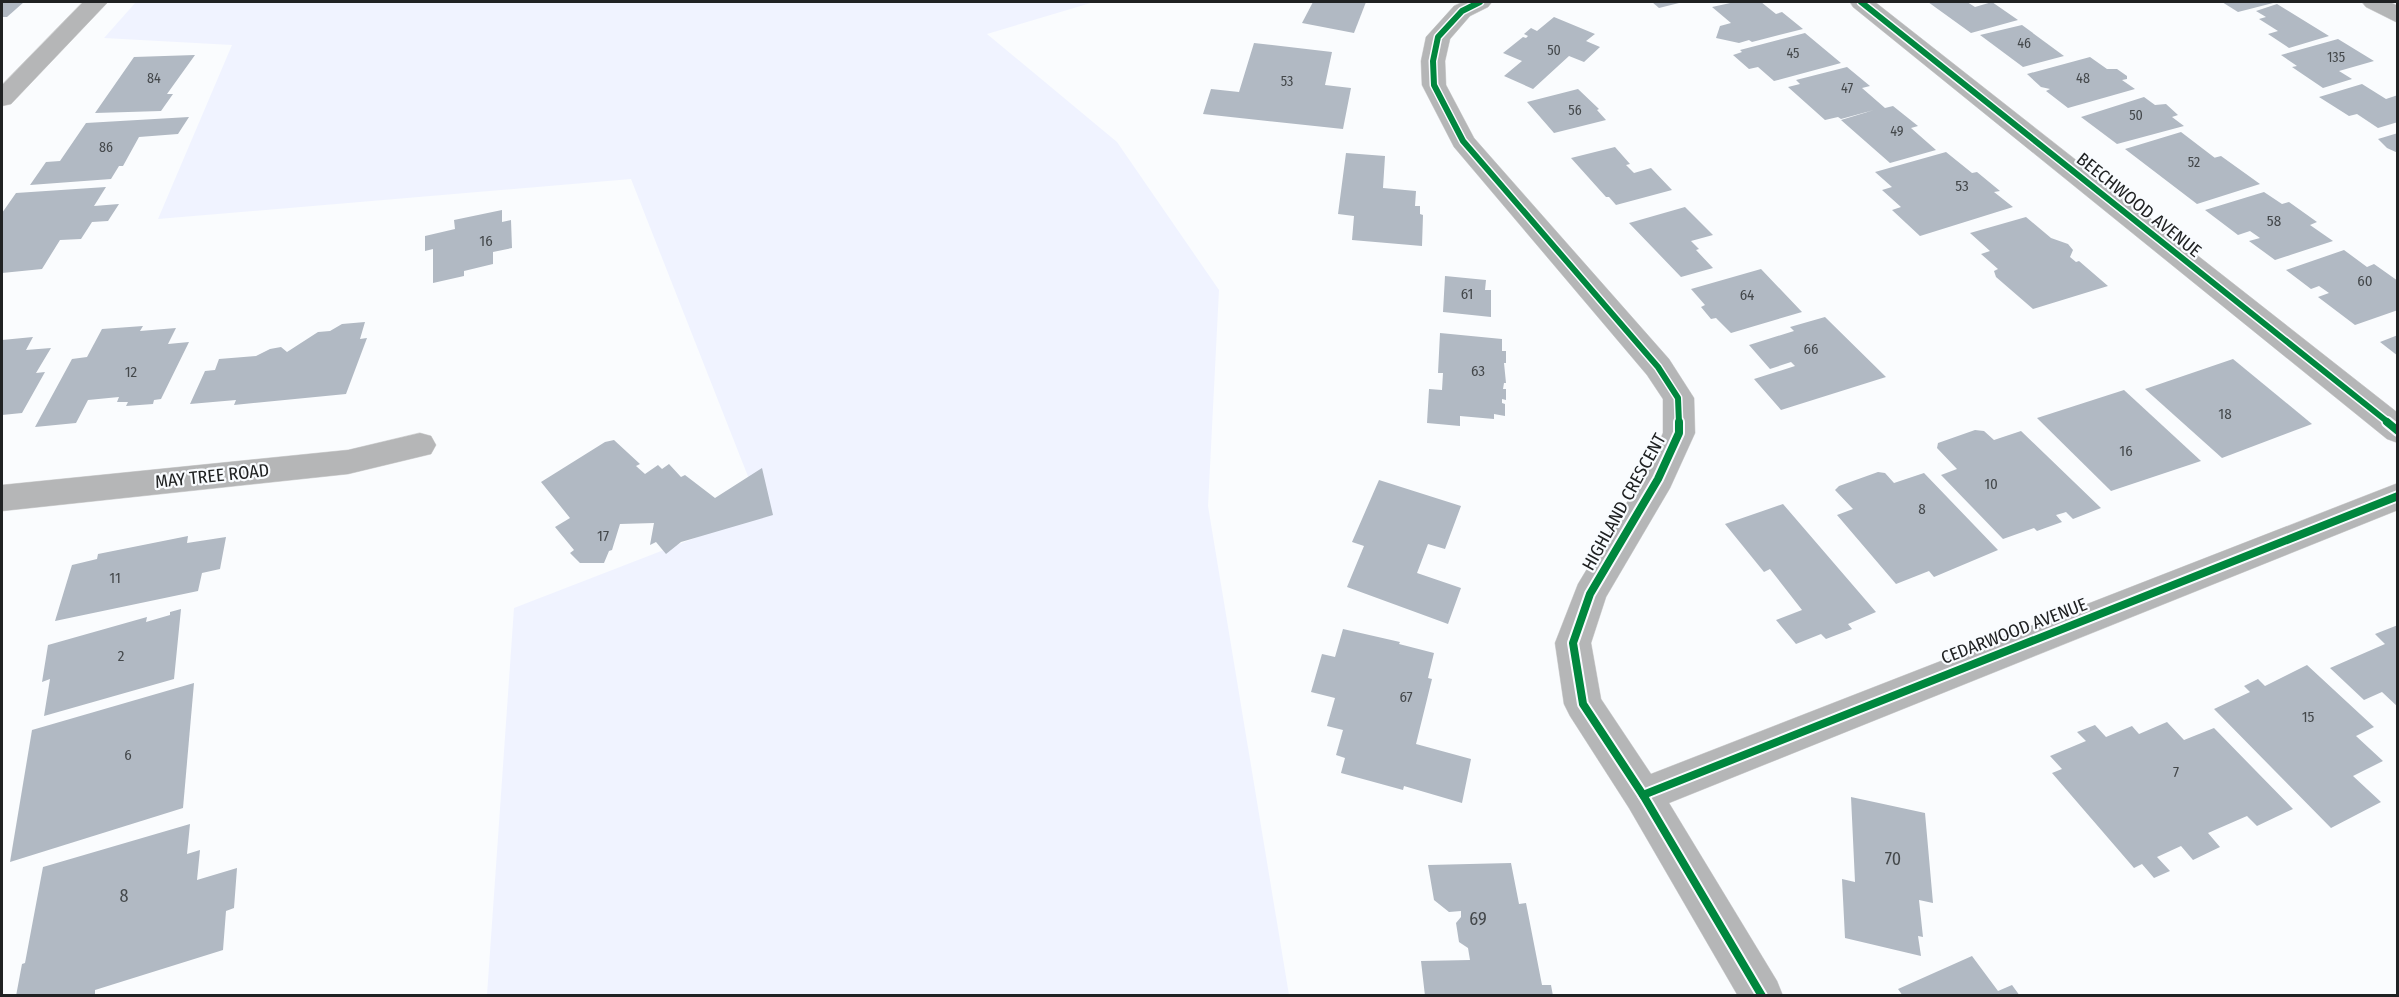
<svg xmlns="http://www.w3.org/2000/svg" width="2399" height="997" font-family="'Fira Sans Condensed',sans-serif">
<rect width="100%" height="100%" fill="#fafcfe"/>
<!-- green -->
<polygon fill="#f0f3ff" points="136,2 1094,2 987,34 1117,142 1219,290 1208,506 1289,995 487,995 514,608 762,512 631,179 158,219 232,45 104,38"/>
<!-- building -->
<g fill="#b1b9c3">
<polygon points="2,2 24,2 7,17 2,17"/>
<polygon points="1313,2 1366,2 1354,33 1302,23"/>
<polygon points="1652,2 1683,2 1659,8"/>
<polygon points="1735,2 1761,2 1776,14 1782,12 1803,29 1752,42 1749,40 1739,43 1716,38 1720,26 1731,23 1712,7"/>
<polygon points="1928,2 1967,2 1975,7 1992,2 2018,20 1971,33"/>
<polygon points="2222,2 2277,2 2238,12"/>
<polygon points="2277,4 2329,36 2289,48 2268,34 2278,31 2259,19 2266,17 2256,11"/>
<polygon points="1554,17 1595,34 1586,41 1600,47 1584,62 1569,56 1533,89 1504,76 1522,61 1503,53 1523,37 1526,38 1528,36 1524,34 1531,28 1537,31"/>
<polygon points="2022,25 2064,56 2023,67 1980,35"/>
<polygon points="1805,33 1841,63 1774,81 1758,67 1749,69 1733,55 1742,52 1740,50"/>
<polygon points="2338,39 2374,61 2339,71 2352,79 2323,88 2292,67 2297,66 2281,55"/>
<polygon points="1254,43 1332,52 1325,85 1351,88 1343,129 1203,114 1211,89 1239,92"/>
<polygon points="195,55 167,94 173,94 161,111 95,113 134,57"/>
<polygon points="2090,57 2107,69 2117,69 2127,76 2127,79 2122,80 2135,89 2068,108 2046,91 2050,89 2041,87 2027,74"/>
<polygon points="1847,67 1870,86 1862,88 1885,108 1893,106 1918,126 1911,128 1936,150 1890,163 1841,120 1874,110 1841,119 1838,117 1825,120 1788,87 1800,84 1796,80"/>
<polygon points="2362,84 2386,99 2398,95 2398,122 2378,128 2357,114 2349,116 2319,97"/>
<polygon points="1578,89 1599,109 1597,110 1606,120 1554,133 1527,102"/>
<polygon points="2144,97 2155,105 2166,104 2178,115 2172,117 2184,126 2117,144 2081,117"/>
<polygon points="189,117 178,134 139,137 123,166 119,166 111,179 30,185 46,162 60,161 86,123"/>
<polygon points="2181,132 2215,158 2206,160 2221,156 2260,184 2197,204 2125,149"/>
<polygon points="2398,133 2398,153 2387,148 2378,139"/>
<polygon points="1615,147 1630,164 1626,165 1634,173 1651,168 1672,190 1616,205 1609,197 1606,197 1571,158"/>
<polygon points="1946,152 1972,173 1977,172 2000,191 1994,192 2013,207 1920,236 1892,210 1901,207 1882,190 1892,187 1875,172"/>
<polygon points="1346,153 1385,156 1383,188 1416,191 1415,206 1420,206 1420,214 1423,215 1422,246 1352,240 1354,216 1338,214"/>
<polygon points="106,187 94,206 119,204 108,221 92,222 81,239 60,240 42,269 2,273 2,213 16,193"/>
<polygon points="2264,192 2282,204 2289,202 2317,222 2310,225 2333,241 2275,260 2249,241 2260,238 2250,231 2238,235 2205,210"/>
<polygon points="1685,207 1713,235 1691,241 1699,249 1696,250 1713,268 1681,277 1629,223"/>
<polygon points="502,210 502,222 511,220 512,248 493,252 493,264 464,271 464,276 433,283 433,249 425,251 425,236 455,229 454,220"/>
<polygon points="2026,217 2051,238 2068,244 2073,250 2070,257 2076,262 2079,261 2108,286 2033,309 1996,277 1994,271 1998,269 1981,254 1990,251 1970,233"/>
<polygon points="2344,250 2367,267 2374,264 2398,281 2398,310 2355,325 2318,297 2329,293 2319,286 2311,289 2286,270"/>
<polygon points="1761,269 1802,312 1731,333 1716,318 1711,319 1701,307 1705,305 1691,289"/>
<polygon points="1445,276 1486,280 1485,290 1491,290 1491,317 1443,312"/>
<polygon points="1825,317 1886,377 1781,410 1754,379 1795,366 1791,362 1770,369 1749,345 1794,331 1790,327"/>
<polygon points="365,322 360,339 367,338 346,394 234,405 236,400 190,404 205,371 215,370 219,359 256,356 270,349 281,347 287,352 318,332 330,331 342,324"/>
<polygon points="143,326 140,331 176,328 168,344 189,342 161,399 154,400 153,404 126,406 128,402 117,402 119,397 88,400 76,423 35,427 72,359 87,357 102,329"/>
<polygon points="1440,333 1502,339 1502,351 1506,351 1506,363 1504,363 1506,383 1504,383 1503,389 1506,389 1506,400 1502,399 1502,403 1505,404 1505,416 1494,414 1494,419 1460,416 1460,426 1427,423 1429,389 1442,390 1443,373 1438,373"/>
<polygon points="2398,335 2398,356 2380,342"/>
<polygon points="33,337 26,350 51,348 36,373 45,372 22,413 2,415 2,340"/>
<polygon points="2233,359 2312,424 2222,458 2145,389"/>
<polygon points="2124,390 2201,461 2111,491 2037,418"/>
<polygon points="1975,430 1984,431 1994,440 2021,431 2101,508 2073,519 2066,512 2063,513 2056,515 2062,522 2037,531 2034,528 2003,539 1941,475 1957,469 1937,448 1938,443"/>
<polygon points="614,440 640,464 636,466 645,474 658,465 662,469 669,464 681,477 685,475 715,498 762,468 773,515 681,542 666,554 656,542 650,545 654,523 620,524 612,550 609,551 604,563 580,563 570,553 574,550 555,527 570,518 541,482 605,442"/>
<polygon points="1878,472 1885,473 1894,483 1924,473 1998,550 1934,577 1929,571 1896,584 1837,515 1853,509 1835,490 1839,486"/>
<polygon points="1379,480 1461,506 1445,549 1428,544 1417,573 1461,588 1448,624 1347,587 1364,546 1352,542"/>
<polygon points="1783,504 1876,612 1848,624 1852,629 1826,639 1821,634 1796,644 1776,620 1802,610 1770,569 1764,572 1725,524"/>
<polygon points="188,536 187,543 226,537 220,569 202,573 198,591 55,621 72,565 97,559 98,554"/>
<polygon points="181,609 174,679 44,716 50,679 42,682 48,645 147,617 146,622 170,615 170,612"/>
<polygon points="2398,625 2398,707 2382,692 2364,700 2330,668 2385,644 2375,634"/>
<polygon points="1343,629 1400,642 1399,644 1434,653 1428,678 1432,679 1416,744 1471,759 1462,803 1404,786 1403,790 1341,773 1345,758 1336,755 1343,730 1327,726 1335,698 1311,692 1322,654 1335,657"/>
<polygon points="2307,665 2374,727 2356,736 2383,761 2353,776 2381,802 2331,828 2214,709 2250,692 2244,686 2258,679 2265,686"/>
<polygon points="194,683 183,808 10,862 32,730"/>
<polygon points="2167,722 2184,740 2214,728 2293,809 2257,826 2247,816 2208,833 2220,847 2193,860 2181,846 2157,857 2170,871 2154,878 2142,864 2134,868 2052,773 2062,769 2050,756 2086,741 2077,732 2095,725 2106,737 2132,726 2139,734"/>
<polygon points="1851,797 1925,813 1933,903 1919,900 1923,937 1918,936 1921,956 1845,938 1842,879 1855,882"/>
<polygon points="190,824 187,854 200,850 197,880 237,868 234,908 226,911 223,950 95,990 95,996 16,996 22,964 25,963 43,867"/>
<polygon points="1511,863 1519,904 1526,903 1542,985 1551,985 1553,996 1425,996 1421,961 1470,960 1468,948 1459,942 1456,923 1461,917 1461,911 1449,912 1434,900 1428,865"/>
<polygon points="1972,956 1998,991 2012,985 2020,996 1903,996 1898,989"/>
</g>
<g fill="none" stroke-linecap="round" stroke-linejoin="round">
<defs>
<g id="minor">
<polygon points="83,2 108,2 11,104 2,106 2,85"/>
<polygon points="1463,2 1492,2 1488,7 1470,16 1450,39 1445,61 1446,85 1474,138 1669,359 1694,398 1695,433 1670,488 1606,597 1591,643 1601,699 1651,774 2398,483 2398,510 1669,803 1777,981 1783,996 1738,996 1629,808 1570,716 1564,704 1555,643 1578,584 1644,474 1663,433 1663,399 1647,375 1454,147 1422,85 1421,61 1426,37 1454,6"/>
<polygon points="1850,2 1875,2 2398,413 2398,443 2387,439 1853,7"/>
<polygon points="420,433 431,436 436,445 431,454 348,474 2,511 2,485 348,450"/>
</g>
<polygon id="secondary" points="2362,2 2390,2 2398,6 2398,23 2366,7"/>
</defs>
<!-- minor casing -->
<use href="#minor" stroke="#d8d9da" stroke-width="1"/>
<!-- secondary casing -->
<use href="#secondary" stroke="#d8d9da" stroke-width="1"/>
<!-- minor -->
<use href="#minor" fill="#b5b6b7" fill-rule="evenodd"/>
<!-- secondary -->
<use href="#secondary" fill="#b4b6b7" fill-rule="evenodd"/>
<defs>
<g id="cycleway-far1">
<polyline points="1480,2 1462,11 1438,37 1433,61 1434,85 1463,141 1658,367 1678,398 1679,423"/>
<polyline points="1861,2 2389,423"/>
</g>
<g id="cycleway">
<polyline points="1679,422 1679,433 1658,479 1590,594 1573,643 1583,704 1643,795 1762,996"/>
<polyline points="2387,422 2398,431"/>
<polyline points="1643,795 2398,496"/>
</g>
</defs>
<!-- cycleway-far1 casing -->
<use href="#cycleway-far1" stroke="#f9fcff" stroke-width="9"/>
<!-- cycleway casing -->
<use href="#cycleway" stroke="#f9fcff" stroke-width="12"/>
<!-- cycleway-far1 -->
<use href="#cycleway-far1" stroke="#00873e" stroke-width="6"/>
<!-- cycleway -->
<use href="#cycleway" stroke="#00873e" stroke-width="8"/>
</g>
<g text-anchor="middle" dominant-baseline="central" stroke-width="4.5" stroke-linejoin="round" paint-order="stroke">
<!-- far-number labels -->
<g font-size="14" fill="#44484b">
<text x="2024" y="43">46</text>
<text x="1554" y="50">50</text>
<text x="1793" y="53">45</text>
<text x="2336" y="57">135</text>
<text x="154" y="78">84</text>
<text x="2083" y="78">48</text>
<text x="1287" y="81">53</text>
<text x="1847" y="88">47</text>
<text x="1575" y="110">56</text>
<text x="2136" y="115">50</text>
<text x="1897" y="131">49</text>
<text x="106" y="147">86</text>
<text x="2194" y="162">52</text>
</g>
<!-- number labels -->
<g font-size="15" fill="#44484b">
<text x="1962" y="186">53</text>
<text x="2274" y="221">58</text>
<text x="486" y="241">16</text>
<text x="2365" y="281">60</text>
<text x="1467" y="294">61</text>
<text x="1747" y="295">64</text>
<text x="1811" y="349">66</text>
<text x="1478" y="371">63</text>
<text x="131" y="372">12</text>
<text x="2225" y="414">18</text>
<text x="2126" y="451">16</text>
<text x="1991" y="484">10</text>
<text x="1922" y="509">8</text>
<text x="603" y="536">17</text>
<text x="115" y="578">11</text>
<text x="121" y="656">2</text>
<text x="1406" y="697">67</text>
<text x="2308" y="717">15</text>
<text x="128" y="755">6</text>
<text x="2176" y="772">7</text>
</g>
<!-- street labels -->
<g font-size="18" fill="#202223" stroke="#f9fcff">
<text transform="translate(2139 205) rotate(39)">BEECHWOOD AVENUE</text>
<text transform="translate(212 476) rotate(-6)">MAY TREE ROAD</text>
<text transform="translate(1624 502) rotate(-61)">HIGHLAND CRESCENT</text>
<text transform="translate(2014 631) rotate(-21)">CEDARWOOD AVENUE</text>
</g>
<!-- near-number labels -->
<g font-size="18" fill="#44484b">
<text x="1893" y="859">70</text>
<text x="124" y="896">8</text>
<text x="1478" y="919">69</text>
</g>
</g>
<!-- border -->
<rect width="2399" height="997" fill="none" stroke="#202223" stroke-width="6"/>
</svg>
